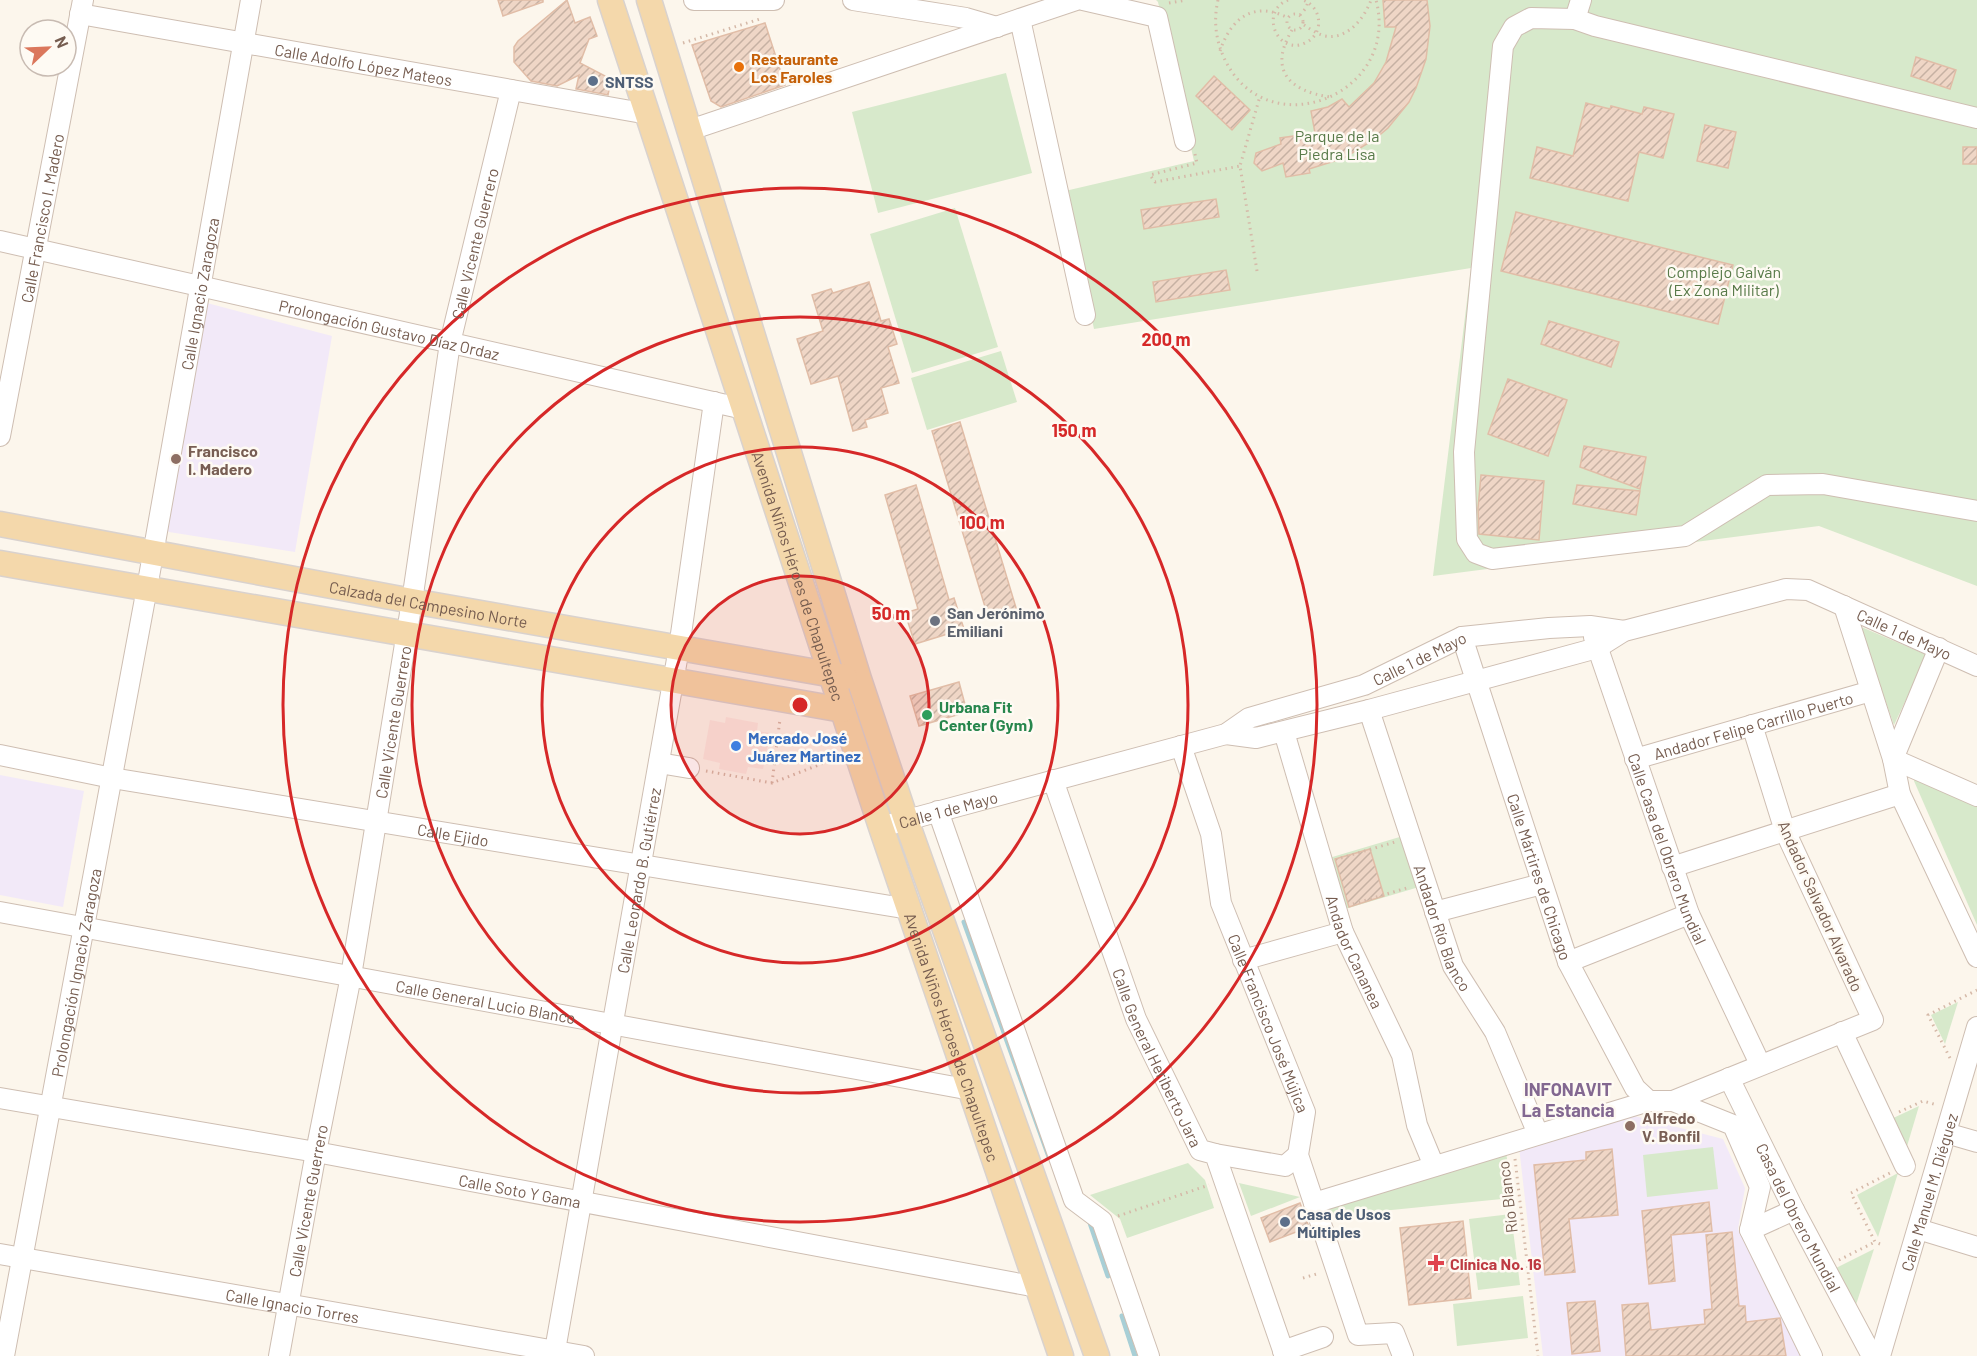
<svg xmlns="http://www.w3.org/2000/svg" width="1977" height="1356" font-family="Barlow,sans-serif">
<defs>
<pattern id="building-hatch" width="6" height="6" patternUnits="userSpaceOnUse" patternTransform="scale(1.5)"><rect width="6" height="6" fill="#efd6c6"/><path d="M-1 1l2-2M0 6l6-6M5 7l2-2" fill="none" stroke="#c6b1a3"/></pattern>
</defs>
<rect width="100%" height="100%" fill="#fcf6ec"/>
<!-- commercial -->
<polygon fill="#fbe9e1" points="726,717 758,723 757,731 770,733 763,769 748,767 746,774 719,769 720,763 703,759 710,720 725,723"/>
<!-- education -->
<g fill="#f2e9f8">
<polygon points="207,303 332,336 295,552 169,532 165,528"/>
<polygon points="0,775 84,791 63,907 0,895"/>
<polygon points="1627,1114 1723,1139 1745,1188 1738,1229 1802,1356 1543,1356 1519,1147"/>
</g>
<!-- green -->
<g fill="#d7e9cb">
<polygon points="1156,0 1977,0 1977,586 1819,526 1433,576 1471,268 1094,329 1065,191 1194,161 1158,2"/>
<polygon points="1006,73 1032,173 878,213 852,112"/>
<polygon points="955,208 998,347 912,373 870,234"/>
<polygon points="1001,351 1017,402 927,430 911,378"/>
<polygon points="1859,626 1927,655 1894,725"/>
<polygon points="1917,764 1977,792 1977,925 1914,781"/>
<polygon points="1403,836 1419,887 1345,909 1329,858"/>
<polygon points="1958,1002 1945,1044 1931,1015"/>
<polygon points="1919,1106 1905,1153 1889,1120"/>
<polygon points="1713,1147 1718,1189 1647,1197 1643,1155"/>
<polygon points="1506,1151 1512,1198 1331,1216 1328,1205"/>
<polygon points="1188,1163 1205,1180 1214,1208 1127,1238 1120,1219 1090,1195"/>
<polygon points="1898,1173 1878,1237 1857,1195"/>
<polygon points="1239,1183 1300,1197 1251,1216"/>
<polygon points="1511,1214 1520,1285 1478,1290 1469,1219"/>
<polygon points="1874,1249 1854,1311 1832,1270"/>
<polygon points="1523,1296 1528,1338 1457,1346 1453,1304"/>
</g>
<g fill="none" stroke-linecap="round" stroke-linejoin="round">
<!-- stream -->
<g stroke="#a8cfd6" stroke-width="5">
<polyline points="964,922 1049,1157"/>
<polyline points="1089,1220 1108,1276"/>
<polyline points="1122,1316 1135,1356"/>
</g>
</g>
<!-- building -->
<g fill="url(#building-hatch)" stroke="#e1bda7" stroke-width="1.5">
<polygon points="498,0 543,0 543,2 503,16"/>
<polygon points="567,0 575,23 590,17 597,36 589,39 580,63 607,77 610,85 608,95 576,89 579,75 557,86 531,81 514,62 514,47 518,41"/>
<polygon points="1383,0 1427,0 1430,26 1426,59 1416,88 1409,102 1388,128 1375,139 1344,158 1309,169 1310,173 1286,177 1283,163 1262,171 1254,163 1256,153 1281,144 1280,138 1315,133 1311,111 1328,107 1342,99 1349,107 1374,83 1386,62 1396,27 1385,27"/>
<polygon points="765,23 785,85 721,107 711,101 692,45"/>
<polygon points="1916,57 1956,70 1950,89 1911,76"/>
<polygon points="1214,76 1250,110 1232,130 1196,96"/>
<polygon points="1586,103 1610,109 1611,106 1642,114 1644,107 1674,114 1663,158 1639,152 1628,201 1530,178 1537,147 1573,156"/>
<polygon points="1705,125 1736,132 1728,168 1697,161"/>
<rect x="1963" y="147" width="14" height="17"/>
<polygon points="1216,199 1219,217 1144,229 1141,210"/>
<polygon points="1516,212 1733,265 1718,324 1501,271"/>
<polygon points="1226,270 1230,290 1156,302 1153,282"/>
<polygon points="869,282 881,321 889,319 897,344 888,347 899,383 881,388 888,413 865,420 867,427 853,431 838,376 811,384 797,339 823,331 812,295 831,289 833,293"/>
<polygon points="1549,321 1619,342 1611,367 1541,344"/>
<polygon points="1508,379 1567,400 1548,456 1488,434"/>
<polygon points="960,422 1017,611 989,620 932,431"/>
<polygon points="1584,446 1646,457 1640,489 1580,467"/>
<polygon points="1481,475 1544,481 1539,540 1479,534 1478,508"/>
<polygon points="916,485 949,600 954,598 964,629 915,644 905,613 918,609 885,495"/>
<polygon points="1577,485 1640,491 1636,515 1573,504"/>
<polygon points="959,682 967,712 919,726 910,696"/>
<polygon points="1370,849 1384,896 1349,907 1335,859"/>
<polygon points="1612,1149 1618,1215 1569,1219 1575,1272 1545,1275 1534,1165 1586,1160 1586,1152"/>
<polygon points="1709,1202 1712,1231 1671,1235 1675,1281 1649,1284 1642,1211"/>
<polygon points="1300,1203 1309,1227 1270,1242 1261,1218"/>
<polygon points="1463,1221 1471,1298 1409,1305 1400,1228"/>
<polygon points="1732,1232 1739,1306 1745,1306 1746,1322 1780,1318 1786,1356 1626,1356 1622,1305 1648,1303 1651,1330 1705,1324 1704,1310 1712,1309 1706,1235"/>
<polygon points="1595,1301 1600,1351 1572,1354 1567,1303"/>
</g>
<g fill="none" stroke-linecap="round" stroke-linejoin="round">
<defs>
<g id="minor">
<polyline points="694,0 774,0"/>
<polyline points="853,0 966,18 997,27"/>
<polyline points="1083,0 1157,17 1185,141"/>
<polyline points="1581,0 1575,19 1595,26 1977,118"/>
<path id="s1" d="M80,14L648,114"/>
<polyline points="1020,19 1085,315"/>
<polyline points="1575,19 1531,18 1514,27 1503,46 1464,452 1467,539 1476,553 1492,559 1685,536 1767,485 1823,484 1977,511"/>
<polyline points="690,130 1076,0"/>
<path id="s2" d="M0,241L744,409"/>
<path id="s3" d="M0,436L83,0"/>
<polyline points="1844,606 1893,759 1900,794 1977,957"/>
<path id="s4" d="M1462,637L1568,962L1635,1088L1649,1101"/>
<path id="s5" d="M1594,637L1689,914L1760,1064"/>
<polyline points="1939,648 1893,759 1977,796"/>
<path id="s6" d="M1369,710L1453,966L1495,1032L1538,1134"/>
<path id="s7" d="M1284,732L1343,932L1402,1055L1417,1125L1434,1166"/>
<path id="s8" d="M1226,734L1256,738L1369,710L1597,648L1624,631L1786,589L1808,590L1977,666"/>
<path id="s9" d="M1181,746L1211,834L1221,903L1305,1112L1298,1155L1358,1335L1394,1333L1403,1356"/>
<path id="s10" d="M0,755L112,778L909,909"/>
<path id="s11" d="M1635,759L1871,691"/>
<polyline points="659,763 689,768"/>
<path id="s12" d="M1053,780L1136,1019L1200,1150L1215,1154L1285,1356"/>
<polyline points="938,811 1074,1200 1102,1221 1149,1356"/>
<path id="s13" d="M892,824L1226,734L1249,718L1364,685L1462,637L1549,628L1590,626L1624,631"/>
<polyline points="1672,867 1900,794"/>
<path id="s14" d="M0,912L971,1090"/>
<polyline points="1435,912 1542,884"/>
<polyline points="1243,960 1343,932"/>
<polyline points="1568,962 1689,914"/>
<polyline points="1842,1032 1905,1166"/>
<path id="s15" d="M1729,1078L1794,1210L1872,1356"/>
<path id="s16" d="M0,1098L316,1152L1037,1287"/>
<polyline points="1673,1101 1733,1125 1760,1187 1750,1230 1812,1356"/>
<polyline points="1946,1133 1977,1142"/>
<polyline points="1215,1154 1285,1166 1298,1155"/>
<polyline points="1314,1203 1649,1101 1673,1101 1873,1020 1785,831 1752,725"/>
<polyline points="1918,1229 1977,1247"/>
<polyline points="1750,1230 1794,1210"/>
<path id="s17" d="M0,1254L584,1356"/>
<polyline points="1283,1351 1323,1337"/>
<path id="s18" d="M4,1356L147,588L251,0"/>
<path id="s19" d="M279,1356L316,1152L351,976L412,601L450,343L511,90"/>
<path id="s20" d="M554,1356L679,648L714,402"/>
<path id="s21" d="M1880,1356L1977,1027"/>
</g>
<g id="major">
<path id="s22" d="M610,0L881,827L1061,1356"/>
<polyline points="649,0 859,679 906,820 1097,1356"/>
<path id="s23" d="M0,524L412,601L845,677"/>
<polyline points="0,563 843,710"/>
</g>
</defs>
<!-- minor casing -->
<use href="#minor" stroke="#cebeb2" stroke-width="22"/>
<!-- major casing -->
<use href="#major" stroke="#d9d2ce" stroke-width="27"/>
<!-- path -->
<g stroke="#d5b9a8" stroke-width="3" stroke-dasharray="1.5 4.5" stroke-linecap="butt">
<path d="M1218,0C1213,22 1216,42 1226,62C1270,147 1401,94 1376,0"/>
<path d="M1288,0C1259,11 1277,56 1305,43C1325,34 1322,7 1303,0"/>
<polyline points="1169,3 1186,0"/>
<circle cx="1295" cy="22" r="8"/>
<polyline points="1300,15 1306,8 1308,2"/>
<path d="M1304,25C1310,29 1317,34 1325,36C1347,40 1364,19 1371,0"/>
<path d="M1292,30C1268,70 1289,91 1330,97"/>
<polyline points="683,43 760,19"/>
<path d="M1220,51C1231,18 1254,0 1288,18"/>
<polyline points="1195,154 1197,163 1150,175 1155,182 1240,166"/>
<polyline points="1257,271 1240,166 1260,96"/>
<polyline points="706,771 772,783 834,759"/>
<polyline points="772,783 780,719"/>
<polyline points="1341,858 1395,842"/>
<polyline points="1353,904 1410,887"/>
<polyline points="1950,1058 1928,1015 1977,990"/>
<polyline points="1899,1112 1923,1101 1937,1105"/>
<polyline points="1515,1159 1538,1356"/>
<polyline points="1118,1216 1209,1185"/>
<polyline points="1880,1244 1875,1242 1851,1193 1890,1173"/>
<polyline points="1839,1260 1875,1242"/>
<polyline points="1303,1278 1320,1273"/>
</g>
<!-- minor -->
<use href="#minor" stroke="#fff" stroke-width="20"/>
<!-- major -->
<use href="#major" stroke="#f4d8ab" stroke-width="24"/>
</g>
<!-- distance rings -->
<circle cx="800" cy="705" r="129" fill="#d62828" fill-opacity=".12"/>
<g fill="none" stroke="#d62828" stroke-width="3">
<circle cx="800" cy="705" r="129"/>
<circle cx="800" cy="705" r="258"/>
<circle cx="800" cy="705" r="388"/>
<circle cx="800" cy="705" r="517"/>
</g>
<!-- markers -->
<circle fill="#e8710a" stroke="#fefaf3" stroke-width="2" cx="739" cy="67" r="6"/>
<g fill="#5c6f8a" stroke="#fefaf3" stroke-width="2">
<circle cx="593" cy="81" r="6"/>
<circle cx="1285" cy="1222" r="6"/>
</g>
<g fill="#8d6e63" stroke="#fefaf3" stroke-width="2">
<circle cx="176" cy="459" r="6"/>
<circle cx="1630" cy="1126" r="6"/>
</g>
<circle fill="#6b7280" stroke="#fefaf3" stroke-width="2" cx="935" cy="621" r="6"/>
<circle fill="#2e9e5b" stroke="#fefaf3" stroke-width="2" cx="927" cy="715" r="6"/>
<circle fill="#3f7fe0" stroke="#fefaf3" stroke-width="2" cx="736" cy="746" r="6"/>
<path fill="#e0444e" stroke="#fefaf3" stroke-width="2" d="M1433 1254h6v6h6v6h-6v6h-6v-6h-6v-6h6z"/>
<g text-anchor="middle" dominant-baseline="central" stroke-width="5" stroke-linejoin="round" paint-order="stroke">
<!-- food labels -->
<g font-size="16" font-weight="bold" fill="#c56008" stroke="#fefaf3" text-anchor="start">
<text x="751" y="58">Restaurante<tspan x="751" dy="18">Los Faroles</tspan></text>
</g>
<!-- street labels -->
<g font-size="16" fill="#765d50" stroke="#fefaf3">
<text stroke="none"><textPath href="#s1" startOffset="288">Calle Adolfo López Mateos</textPath></text>
<text stroke="none"><textPath href="#s3" startOffset="222">Calle Francisco I. Madero</textPath></text>
<text stroke="none"><textPath href="#s19" startOffset="1130">Calle Vicente Guerrero</textPath></text>
<text stroke="none"><textPath href="#s18" startOffset="1080">Calle Ignacio Zaragoza</textPath></text>
<text stroke="none"><textPath href="#s2" startOffset="399">Prolongación Gustavo Díaz Ordaz</textPath></text>
<text stroke="none"><textPath href="#s22" startOffset="606">Avenida Niños Héroes de Chapultepec</textPath></text>
<text stroke="none"><textPath href="#s23" startOffset="436">Calzada del Campesino Norte</textPath></text>
<text stroke="none"><textPath href="#s8" startOffset="710">Calle 1 de Mayo</textPath></text>
<text stroke="none"><textPath href="#s13" startOffset="555">Calle 1 de Mayo</textPath></text>
<text stroke="none"><textPath href="#s19" startOffset="644">Calle Vicente Guerrero</textPath></text>
<text stroke="none"><textPath href="#s11" startOffset="123">Andador Felipe Carrillo Puerto</textPath></text>
<text stroke="none"><textPath href="#s13" startOffset="58">Calle 1 de Mayo</textPath></text>
<text stroke="none"><textPath href="#s10" startOffset="460">Calle Ejido</textPath></text>
<text stroke="none"><textPath href="#s5" startOffset="224">Calle Casa del Obrero Mundial</textPath></text>
<text stroke="none"><textPath href="#s4" startOffset="252">Calle Mártires de Chicago</textPath></text>
<text stroke="none"><textPath href="#s20" startOffset="483">Calle Leonardo B. Gutiérrez</textPath></text>
<text transform="translate(1821 906) rotate(66)">Andador Salvador Alvarado</text>
<text stroke="none"><textPath href="#s6" startOffset="230">Andador Río Blanco</textPath></text>
<text stroke="none"><textPath href="#s7" startOffset="231">Andador Cananea</textPath></text>
<text stroke="none"><textPath href="#s18" startOffset="390">Prolongación Ignacio Zaragoza</textPath></text>
<text stroke="none"><textPath href="#s14" startOffset="494">Calle General Lucio Blanco</textPath></text>
<text stroke="none"><textPath href="#s9" startOffset="292">Calle Francisco José Mújica</textPath></text>
<text stroke="none"><textPath href="#s22" startOffset="1092">Avenida Niños Héroes de Chapultepec</textPath></text>
<text stroke="none"><textPath href="#s12" startOffset="297">Calle General Heriberto Jara</textPath></text>
<text stroke="none"><textPath href="#s16" startOffset="528">Calle Soto Y Gama</textPath></text>
<text stroke="none"><textPath href="#s21" startOffset="171">Calle Manuel M. Diéguez</textPath></text>
<text transform="translate(1507 1197) rotate(-97)">Río Blanco</text>
<text stroke="none"><textPath href="#s19" startOffset="158">Calle Vicente Guerrero</textPath></text>
<text stroke="none"><textPath href="#s15" startOffset="156">Casa del Obrero Mundial</textPath></text>
<text stroke="none"><textPath href="#s17" startOffset="297">Calle Ignacio Torres</textPath></text>
</g>
<!-- service labels -->
<g font-size="16" font-weight="bold" fill="#4e5e75" stroke="#fefaf3" text-anchor="start">
<text x="605" y="81">SNTSS</text>
<text x="1297" y="1213">Casa de Usos<tspan x="1297" dy="18">Múltiples</tspan></text>
</g>
<!-- park labels -->
<g font-size="16" fill="#587a49" stroke="#fefaf3">
<text x="1337" y="135">Parque de la<tspan x="1337" dy="18">Piedra Lisa</tspan></text>
<text x="1724" y="271">Complejo Galván<tspan x="1724" dy="18">(Ex Zona Militar)</tspan></text>
</g>
<!-- education labels -->
<g font-size="16" font-weight="bold" fill="#785e54" stroke="#fefaf3" text-anchor="start">
<text x="188" y="450">Francisco<tspan x="188" dy="18">I. Madero</tspan></text>
<text x="1642" y="1117">Alfredo<tspan x="1642" dy="18">V. Bonfil</tspan></text>
</g>
<!-- worship labels -->
<g font-size="16" font-weight="bold" fill="#5b616d" stroke="#fefaf3" text-anchor="start">
<text x="947" y="612">San Jerónimo<tspan x="947" dy="18">Emiliani</tspan></text>
</g>
<!-- leisure labels -->
<g font-size="16" font-weight="bold" fill="#27864d" stroke="#fefaf3" text-anchor="start">
<text x="939" y="706">Urbana Fit<tspan x="939" dy="18">Center (Gym)</tspan></text>
</g>
<!-- shop labels -->
<g font-size="16" font-weight="bold" fill="#366cbe" stroke="#fefaf3" text-anchor="start">
<text x="748" y="737">Mercado José<tspan x="748" dy="18">Juárez Martinez</tspan></text>
</g>
<!-- health labels -->
<g font-size="16" font-weight="bold" fill="#be3a42" stroke="#fefaf3" text-anchor="start">
<text x="1450" y="1263">Clínica No. 16</text>
</g>
<!-- neighbourhood labels -->
<g font-size="18" font-weight="bold" fill="#836891" stroke="#fefaf3">
<text x="1568" y="1089">INFONAVIT<tspan x="1568" dy="21">La Estancia</tspan></text>
</g>
</g>
<circle cx="800" cy="705" r="9" fill="#d62828" stroke="#fefaf3" stroke-width="3"/>
<g font-size="18" text-anchor="middle" font-weight="bold" fill="#d62828" stroke="#fefaf3" stroke-width="5" stroke-linejoin="round" paint-order="stroke">
<text x="1166" y="346">200 m</text>
<text x="1074" y="437">150 m</text>
<text x="982" y="529">100 m</text>
<text x="891" y="620">50 m</text>
</g>
<!-- north arrow -->
<g transform="translate(48 48) rotate(67)"><circle r="28" fill="#fefaf3" stroke="#c8bbb2" stroke-width="1.5"/>
<path d="M0-4.5L10 22L0 15L-10 22Z" fill="#db775c"/>
<text y="-9" font-size="16" font-weight="bold" text-anchor="middle" fill="#765d50">N</text>
</g>
</svg>
